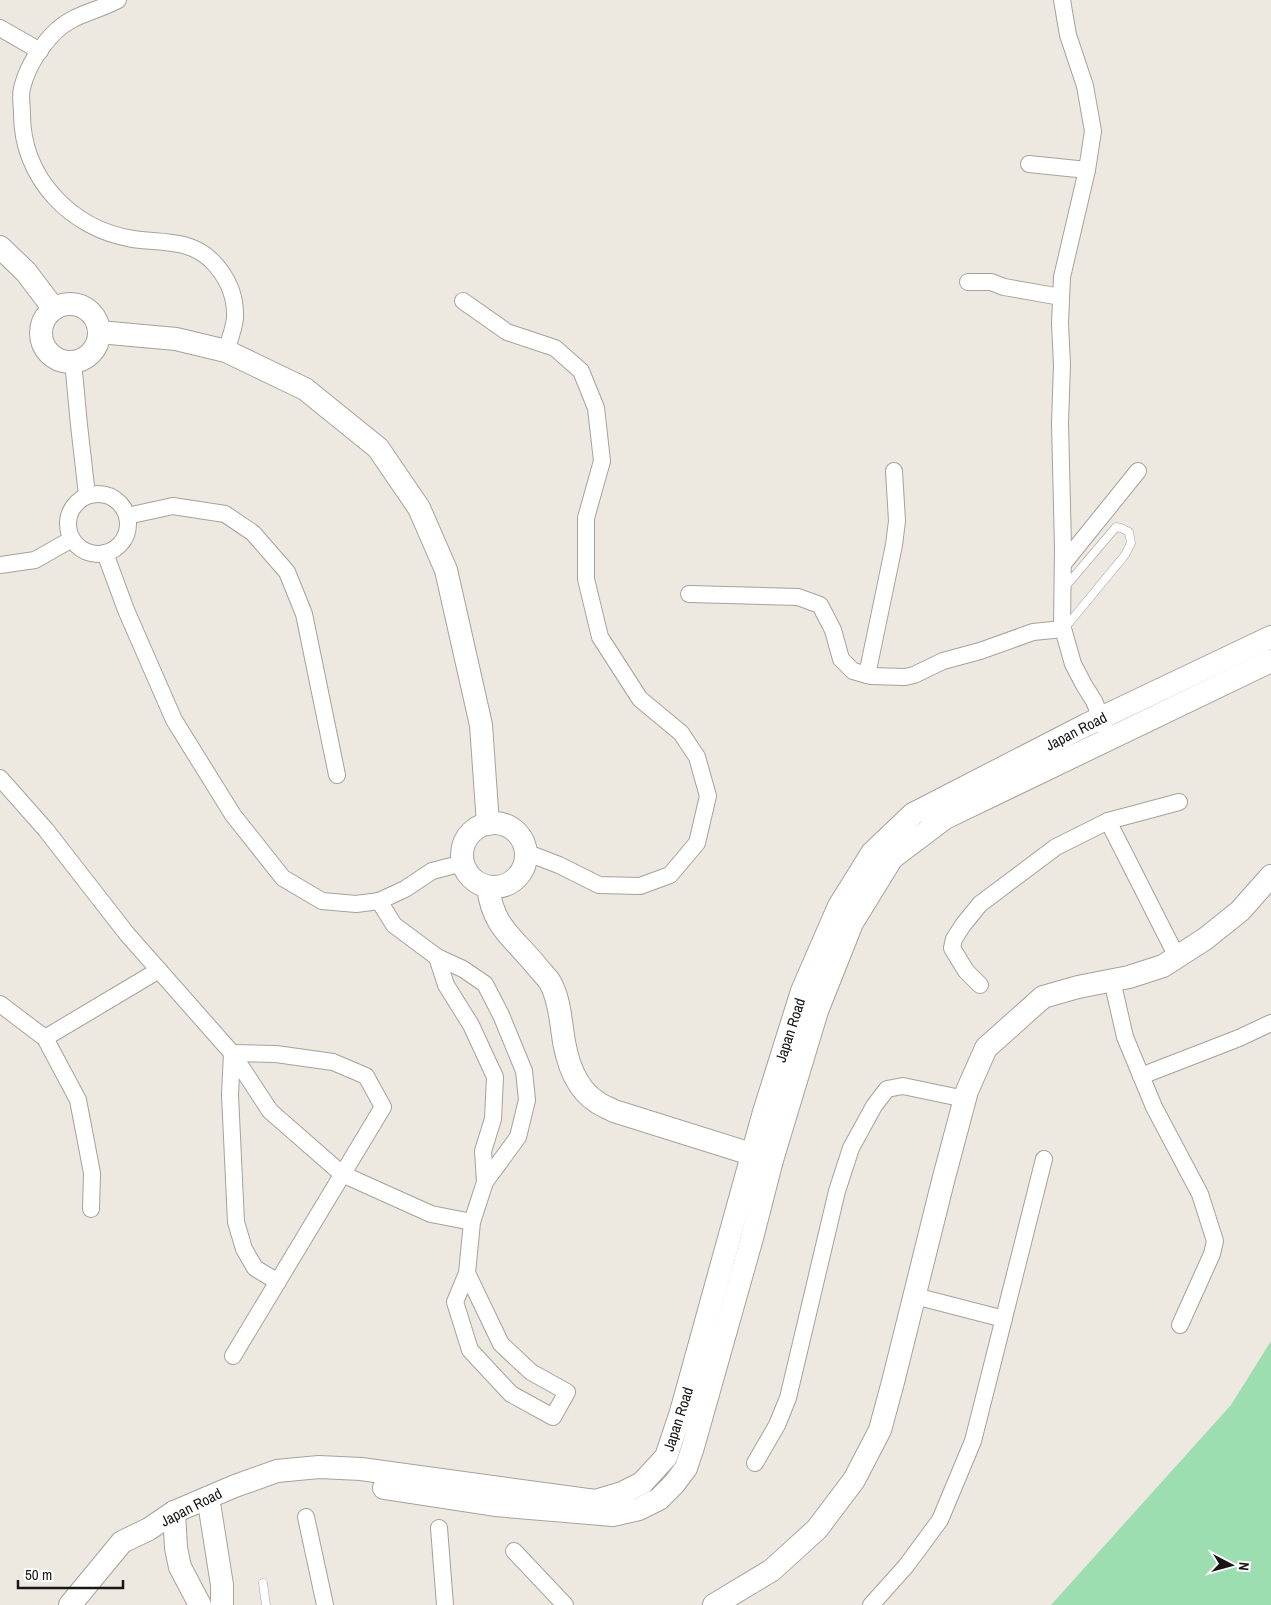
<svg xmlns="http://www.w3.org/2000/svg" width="1271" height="1605" font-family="'Archivo Narrow',sans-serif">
<rect width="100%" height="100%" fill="#ede9e1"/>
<!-- green -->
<polygon fill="#9ddeb1" points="1271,1341 1271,1605 1051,1605 1231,1405"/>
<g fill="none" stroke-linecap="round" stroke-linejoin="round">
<defs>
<g id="lane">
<polyline points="1064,629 1125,555 1131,543 1129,532 1121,528 1116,527 1065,587"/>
<polyline points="263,1583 266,1605"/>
</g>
<g id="street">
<path d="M118,0C103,8 87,12 73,19C49,31 28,63 22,88C20,96 22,106 22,114C22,178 71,229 133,239C161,243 189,239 211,260C227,276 236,295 235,318C234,329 229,341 226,351"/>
<polyline points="1062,0 1068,35 1085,86 1093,131 1087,170 1062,277 1060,323 1062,365 1060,423 1063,548 1062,625 1073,664 1084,685 1094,701 1105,728"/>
<polyline points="0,28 40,51"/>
<polyline points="1029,164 1087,170"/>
<polyline points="968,282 991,282 1004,287 1061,297"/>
<polyline points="463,301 507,332 555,348 581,371 596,408 602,461 586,518 586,579 600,637 640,699 681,733 697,757 708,796 697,843 670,875 640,886 599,885 559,865 525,852"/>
<polyline points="73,361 79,425 87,495"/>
<circle cx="98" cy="524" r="30"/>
<polyline points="127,516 173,506 225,514 253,533 287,572 304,614 337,775"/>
<polyline points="105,553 126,610 174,720 233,815 283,878 322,901 356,904 379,901 405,889 432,871 463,863"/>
<polyline points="1063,564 1138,471"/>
<polyline points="0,565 35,560 72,539"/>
<polyline points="689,594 798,597 820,605 833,630 841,659 853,671 871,676 905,677 914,675 943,661 980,651 1033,632 1063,629"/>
<polyline points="867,675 894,545 897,521 894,471"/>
<polyline points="0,778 46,830 127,934 232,1053 270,1111 342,1174 431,1214 472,1222"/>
<polyline points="1108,821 1177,957"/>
<polyline points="379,901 394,925 437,957 463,969 485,984 501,1015 524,1071 527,1100 518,1137 485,1182 472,1222 467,1273 455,1302 470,1350 511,1394 553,1417 567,1392 531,1372 501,1344 467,1273"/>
<polyline points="437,957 446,985 471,1025 495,1077 493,1119 483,1151 485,1182"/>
<polyline points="1112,980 1125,1037 1154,1107 1200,1194 1215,1241 1212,1254 1180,1325"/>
<polyline points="980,985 966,971 952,948 954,939 963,925 980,904 1056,847 1108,821 1179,802"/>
<polyline points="0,1004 45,1038 78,1100 92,1173 91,1209"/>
<polyline points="45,1038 159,970"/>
<polyline points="1141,1076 1239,1038 1271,1023"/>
<polyline points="915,1296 1004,1319"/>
<polyline points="233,1356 383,1107 366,1076 333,1062 276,1054 232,1053 230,1095 236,1222 244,1249 255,1268 278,1282"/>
<polyline points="755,1463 777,1425 788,1398 837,1191 851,1148 874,1106 887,1089 903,1086 965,1099"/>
<polyline points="306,1517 325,1605"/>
<polyline points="439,1528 445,1605"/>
<polyline points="514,1551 565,1605"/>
<polyline points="871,1605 906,1566 940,1520 973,1441 1044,1159"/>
</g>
<g id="secondary">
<polyline points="0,247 26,272 54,309"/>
<circle cx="70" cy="333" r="29"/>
<polyline points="99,332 176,339 226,351 305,389 378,448 419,508 446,570 481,725 488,824"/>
<circle cx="494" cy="855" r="32"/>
<path d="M488,887C493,929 515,938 539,969C543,974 548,978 551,984C558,997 560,1014 562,1028C565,1055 573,1087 597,1102C602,1106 609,1108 614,1111L767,1159"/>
<polyline points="384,1488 495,1505 613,1515 639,1509 659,1499 674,1484 686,1468 693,1447 752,1238 772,1160 817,1011 852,923 892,858 945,818 1271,661"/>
<polyline points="207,1498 210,1509 222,1585 222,1605"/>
<polyline points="174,1512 176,1548 180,1567 200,1605"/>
<polyline points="70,1605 122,1542 149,1529 174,1512 235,1486 277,1471 319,1467 361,1469 595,1501 622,1493 642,1483 666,1457 681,1412 764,1112 802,991 839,906 872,853 913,814 1086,725 1271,637"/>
<polyline points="714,1605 772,1570 817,1529 854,1480 880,1430 893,1382 943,1181 967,1091 986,1048 1043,997 1078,987 1129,977 1163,966 1205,939 1240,911 1271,876"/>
</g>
</defs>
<!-- lane casing -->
<use href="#lane" stroke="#a6a29a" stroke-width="9"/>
<!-- street casing -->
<use href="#street" stroke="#a6a29a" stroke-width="18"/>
<!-- secondary casing -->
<use href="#secondary" stroke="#a6a29a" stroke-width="24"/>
<!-- lane -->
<use href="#lane" stroke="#fff" stroke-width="8"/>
<!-- street -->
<use href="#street" stroke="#fff" stroke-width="16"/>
<!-- secondary -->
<use href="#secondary" stroke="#fff" stroke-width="22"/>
</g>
<g text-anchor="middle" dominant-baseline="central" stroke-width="4" stroke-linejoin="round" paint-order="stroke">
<!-- street labels -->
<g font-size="15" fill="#181714" stroke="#fff">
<text transform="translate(1076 731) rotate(-27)">Japan Road</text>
<text transform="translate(790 1030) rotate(-72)">Japan Road</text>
<text transform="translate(678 1419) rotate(-72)">Japan Road</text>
<text transform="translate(191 1507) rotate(-27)">Japan Road</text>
</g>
</g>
<!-- north arrow -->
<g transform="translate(1231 1565) rotate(96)" stroke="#ffffff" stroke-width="4" paint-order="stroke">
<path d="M0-4L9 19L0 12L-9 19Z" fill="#181714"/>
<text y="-8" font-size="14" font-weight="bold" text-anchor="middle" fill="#181714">N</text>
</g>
<!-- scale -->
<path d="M18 1580v8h105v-8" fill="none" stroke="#181714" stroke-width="2.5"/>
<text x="25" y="1580" font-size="15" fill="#181714" stroke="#ffffff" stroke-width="4" paint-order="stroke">50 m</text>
</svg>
